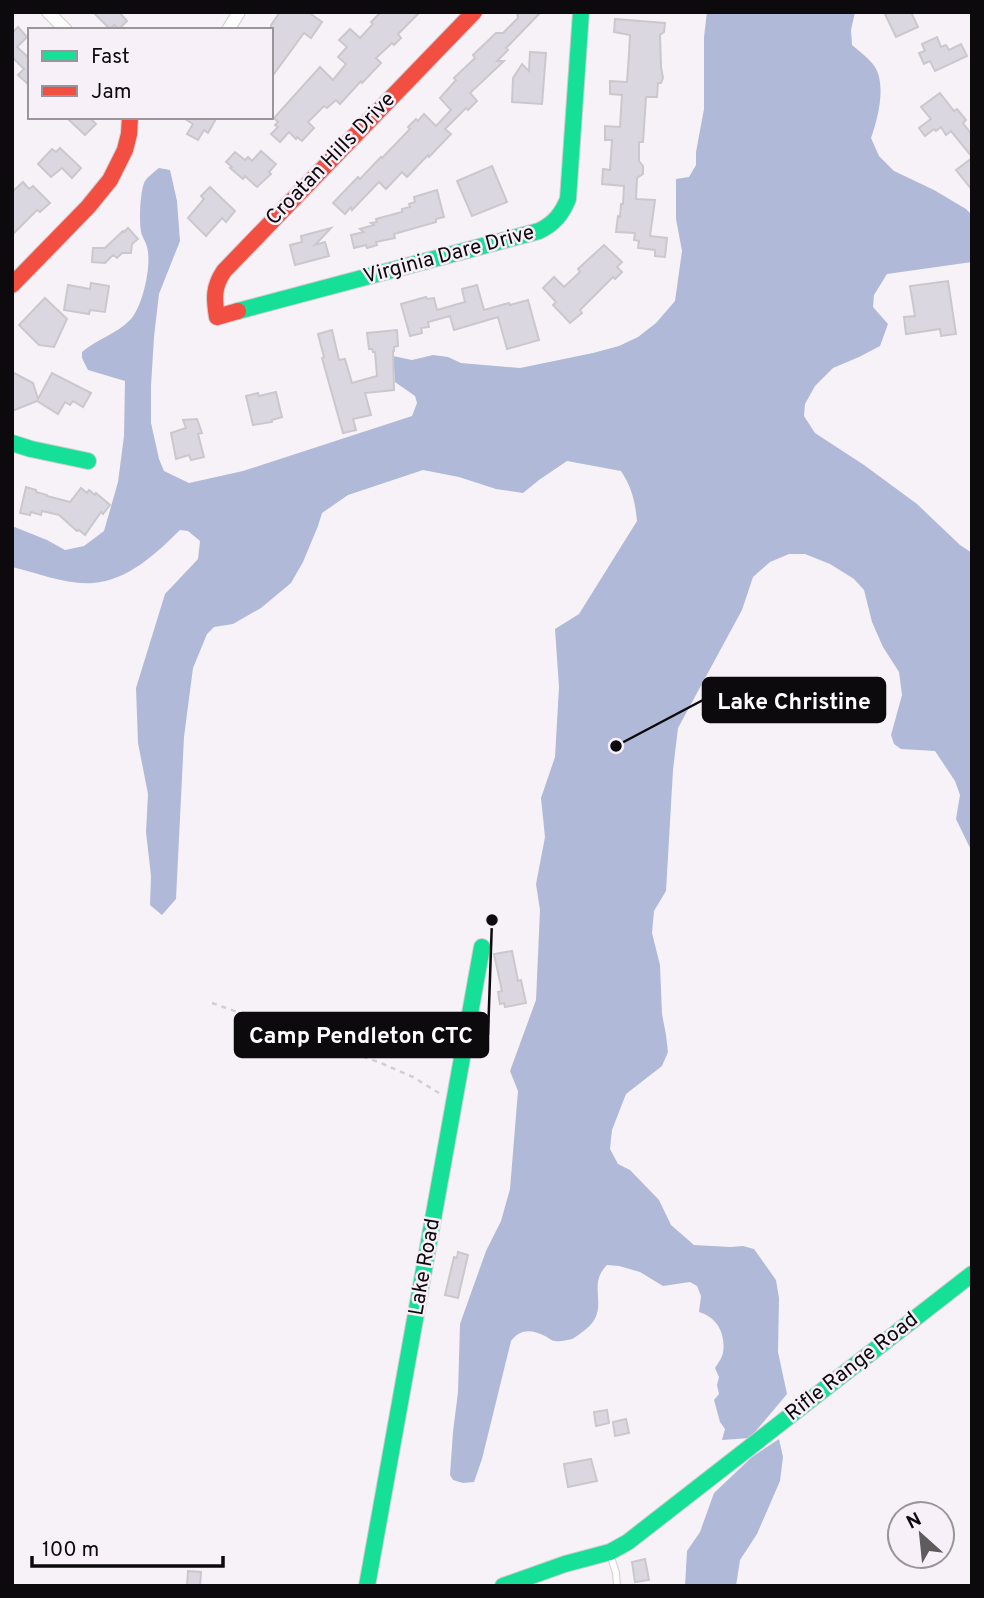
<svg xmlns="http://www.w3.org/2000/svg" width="984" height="1598" font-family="Overpass,sans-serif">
<rect width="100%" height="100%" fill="#f7f2f7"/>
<!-- water -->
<g fill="#b1b9d8">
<path d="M707,12H855L851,30L852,45C859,51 867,57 872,63C888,81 878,118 871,138L879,156L894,171L934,190L966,209L972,215V262L887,274L874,295L873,307L888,324L880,346L859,357L833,368L815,386L805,404L804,416L815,433L864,465L917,504L960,545L972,553V852L956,819L960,795L955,781L935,751L901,749L894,744L891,735L902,695L899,672L883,647L872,622L864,590L854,579L830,564L805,554H789L770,562L753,577L742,610L678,728L673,770L666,891L654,911L652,933L660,965L662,1014L666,1035L668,1052L662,1066L626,1094L612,1130L610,1149L618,1164L630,1170L659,1200L671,1225L694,1245L730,1247L743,1246L754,1249L776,1280L779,1298L778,1352L787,1394L750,1438L722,1440L725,1429L720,1422L714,1400L719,1394L717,1385L719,1377L715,1368C718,1363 722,1358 723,1353C726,1334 717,1317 699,1312L701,1296L697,1286L690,1282L663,1286L640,1272L619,1266L607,1265C584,1288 615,1310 581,1333C581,1333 573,1339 572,1339C568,1340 559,1342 555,1341C552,1341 549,1338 545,1336C532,1330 521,1328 511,1341L482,1459L474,1482L463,1483L453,1480L450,1475L453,1432L458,1392L460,1324L486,1251L501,1221L510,1189L518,1091L510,1071L536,1000L540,910L536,884L545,837L541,798L555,757L559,687L555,629L579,614L637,521C635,501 632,488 621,471L567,461L539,480L523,493L496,489L459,477L423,470L348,495L322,513L318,526L303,562L291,583L261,608L233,624L214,627L207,634L193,668L184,737L176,899L162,915L150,905L151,876L146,832L148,794L138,743L136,688L165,594L198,559L200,541L188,531L180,530C157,553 127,581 93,583C67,585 37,573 12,567V526L47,540L65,550L84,546L104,531L118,482L124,436L125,381L88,370L82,358V352C97,339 117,334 131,319C143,305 152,265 147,247C146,242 142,237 141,232C139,221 140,194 144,183C146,178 154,172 159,168L170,170L177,201L180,241L159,294L154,337L151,386V423L159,459L164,471L189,483L243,471L412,416L417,403L415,396L395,382L393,356L412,360L433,355L448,357L461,363L520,368L593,353L619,346L638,337L656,323L675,301L682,251L676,219V179L689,177L696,165V152L704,109V37Z"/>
<polygon points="779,1439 783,1457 780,1481 757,1534 740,1560 736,1586 685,1586 687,1551 700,1532 714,1493 752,1457"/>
</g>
<!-- building -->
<g fill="#dbd7e0" stroke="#cac8cc" stroke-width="2">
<polygon points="93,12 119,12 127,21 119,29 114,25 110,29"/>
<polygon points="280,12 308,12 322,22 311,38 304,33 271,78 271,25"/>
<polygon points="381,12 420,12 398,34 401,38 394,45 392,43 376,58 381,63 362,83 361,81 340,104 336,100 327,108 324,106 308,122 314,128 302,141 297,137 296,139 289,132 280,142 271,134 278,127 275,125 278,122 274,118 320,67 333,80 346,64 338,57 347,47 339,40 350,29 360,38 373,24 371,22"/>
<polygon points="517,12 541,12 506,48 508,50 497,61 504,61 470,93 477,101 468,110 466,108 445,129 451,134 429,157 428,155 407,177 402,172 386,189 379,182 352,210 351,207 345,214 333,203 358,177 360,179 381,157 382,158 410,129 408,127 416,119 418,121 424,114 436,126 451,110 440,98 456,80 454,78 475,58 473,55 496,33 503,33 518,18"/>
<polygon points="884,12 911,12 918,27 896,37"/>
<polygon points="615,19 665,23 664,32 660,35 661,67 663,78 661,83 658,83 657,97 646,97 643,142 639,142 639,161 643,166 643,174 637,178 636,199 655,200 650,236 667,238 665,257 655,256 655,250 638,248 639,241 634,240 635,233 616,232 618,216 620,217 621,204 623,204 624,186 602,184 603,169 610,170 612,140 605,140 605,126 620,127 622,95 610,94 610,81 627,82 629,54 630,35 614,32"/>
<polygon points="18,27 27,37 17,47 30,59 30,86 18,75 24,69 12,57 12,33"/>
<polygon points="937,37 941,47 946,45 949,50 961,44 967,56 935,71 930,61 924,64 919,53 925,51 922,44"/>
<polygon points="530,52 546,53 542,104 512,102 513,78 522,64 529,71"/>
<polygon points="940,93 954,111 957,109 966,120 963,123 972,135 972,157 951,131 946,135 941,127 936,131 934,129 925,136 919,128 931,119 921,107"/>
<polygon points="66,117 89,117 96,124 85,135"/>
<polygon points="182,117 217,117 208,133 204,130 198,140 187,134 193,124"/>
<polygon points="60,148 81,168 72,178 62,168 51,177 38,164 52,149 56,152"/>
<polygon points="261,151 276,164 269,172 271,174 257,187 245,176 243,179 230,168 232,167 226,162 235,152 245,160 248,157 252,161"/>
<polygon points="972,158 972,190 956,170"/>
<polygon points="492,166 507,202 472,216 457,181"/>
<polygon points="23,182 29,189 33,186 50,203 40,212 37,210 12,235 12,192"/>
<polygon points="210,187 235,211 226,222 222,218 206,236 188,218 204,199 201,196"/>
<polygon points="437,190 444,217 436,219 436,222 394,234 395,238 376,242 377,245 367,248 366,245 354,248 351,235 364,232 360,229 374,225 371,223 377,222 376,219 402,212 402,209 410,207 409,204 415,202 414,197"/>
<polygon points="128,228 138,239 132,244 131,253 122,253 117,258 113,255 105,263 92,262 93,248 105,248 123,231 124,232"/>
<polygon points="331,228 315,245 325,242 329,256 295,265 290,245 302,242 301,236"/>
<polygon points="604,245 622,262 617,267 622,272 615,279 613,277 580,310 582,313 570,323 553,305 556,302 543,288 554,277 564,287 580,272 578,269"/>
<polygon points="948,281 956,334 941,336 940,329 906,334 904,317 915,316 910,286"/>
<polygon points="91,283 109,286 105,312 90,310 89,314 64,310 68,285 90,289"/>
<polygon points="477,285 484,310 509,303 510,305 528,300 539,340 507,349 498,317 454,330 450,316 428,322 429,327 421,328 422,333 410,336 401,304 426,297 427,299 434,298 437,310 465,302 462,289"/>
<polygon points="45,298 67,319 54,347 39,345 19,325"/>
<polygon points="332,330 339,360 345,359 352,383 377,376 375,352 373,352 372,349 369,349 367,333 397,330 398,346 394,347 394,351 393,351 394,390 365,393 371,415 353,419 356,430 343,433 322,358 324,357 318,334"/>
<polygon points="12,372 33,383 38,399 52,373 91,393 83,407 73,401 70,405 65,402 58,414 37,401 12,411"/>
<polygon points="276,392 282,417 272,420 272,422 253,425 246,396 258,393 259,396"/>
<polygon points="197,419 202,433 198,434 204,457 191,460 189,455 176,459 171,433 186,428 183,420"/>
<polygon points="26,487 36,490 36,492 47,495 47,496 70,502 81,488 87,493 89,490 95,495 96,493 110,505 103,514 101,512 85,535 79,530 77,531 59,515 42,511 41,515 31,512 30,515 20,513"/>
<polygon points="512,951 518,981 521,980 526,1003 505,1007 504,1003 500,1004 498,992 502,991 494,954"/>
<polygon points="458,1252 468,1255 458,1298 445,1295 454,1257 457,1258"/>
<polygon points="607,1410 609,1423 596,1426 594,1412"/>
<polygon points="626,1419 629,1433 615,1436 613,1422"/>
<polygon points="591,1459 597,1481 568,1487 564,1464"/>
<polygon points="645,1559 649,1580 635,1582 632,1562"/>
<polygon points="188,1571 201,1572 200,1586 187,1586"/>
</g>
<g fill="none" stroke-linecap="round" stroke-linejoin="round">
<defs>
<polyline id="lane" points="610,1554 616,1573 617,1586"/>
<g id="street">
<polyline points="48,12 66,30"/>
<polyline points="228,30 239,12"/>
</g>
<g id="fast">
<path d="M238,311L539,231C554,224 562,214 568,199L581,12"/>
<polyline points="12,443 31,449 88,461"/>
<polyline points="367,1586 482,947"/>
<polyline points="503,1586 565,1564 610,1552 628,1542 972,1274"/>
</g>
<g id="jam">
<polyline points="12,285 88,207 110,180 125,150 129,134 130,117"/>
<path d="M238,311L217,317C214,299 213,287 224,271L474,12"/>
</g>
</defs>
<!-- lane casing -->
<use href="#lane" stroke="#d0cdd0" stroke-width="8"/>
<!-- street casing -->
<use href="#street" stroke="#d0cdd0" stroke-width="14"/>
<!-- fast casing -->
<use href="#fast" stroke="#d0cdd0" stroke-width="18"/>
<!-- jam casing -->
<use href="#jam" stroke="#d0cdd0" stroke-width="18"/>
<!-- path -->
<polyline stroke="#d1cfd1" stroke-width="2.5" stroke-dasharray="5 5" stroke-linecap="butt" points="212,1003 381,1063 413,1077 439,1093"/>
<!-- lane -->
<use href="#lane" stroke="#fefdfe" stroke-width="6"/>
<!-- street -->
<use href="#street" stroke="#fefdfe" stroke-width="12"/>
<!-- fast -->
<use href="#fast" stroke="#16e098" stroke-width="16"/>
<!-- jam -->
<use href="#jam" stroke="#f24e42" stroke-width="16"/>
</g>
<g text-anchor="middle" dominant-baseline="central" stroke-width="5" stroke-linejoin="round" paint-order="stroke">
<!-- street labels -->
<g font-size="21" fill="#0d0a0d" stroke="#f8f0f9">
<text transform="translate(331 159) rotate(-46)">Croatan Hills Drive</text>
<text transform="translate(449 255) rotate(-15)">Virginia Dare Drive</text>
<text transform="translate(425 1267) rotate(-80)">Lake Road</text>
<text transform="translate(852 1367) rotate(-38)">Rifle Range Road</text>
</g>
</g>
<!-- callouts -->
<path fill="none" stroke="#0d0a0d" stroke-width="2.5" d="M616 746L703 700M492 920L488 1035"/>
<g fill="#0d0a0d" stroke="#f8f0f9" stroke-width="2.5">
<circle cx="616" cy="746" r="7"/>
<circle cx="492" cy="920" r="7"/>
</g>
<g fill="#0d0a0d" stroke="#0d0a0d" stroke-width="2.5">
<rect x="703" y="678" width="182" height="44" rx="7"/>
<rect x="235" y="1013" width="253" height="44" rx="7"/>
</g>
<g font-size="23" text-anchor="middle" font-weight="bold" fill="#fff">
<text x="794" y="709">Lake Christine</text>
<text x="361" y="1043">Camp Pendleton CTC</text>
</g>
<!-- border -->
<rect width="984" height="1598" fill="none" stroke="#0d0a0d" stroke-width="28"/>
<!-- legend -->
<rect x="28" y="28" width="245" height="91" fill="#f8f0f9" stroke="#9a949b" stroke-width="2"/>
<rect x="42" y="51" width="35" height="10" fill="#16e098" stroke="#9a949b" stroke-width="2"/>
<text x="91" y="63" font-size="21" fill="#0d0a0d">Fast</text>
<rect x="42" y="86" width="35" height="10" fill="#f24e42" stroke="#9a949b" stroke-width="2"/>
<text x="91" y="98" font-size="21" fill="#0d0a0d">Jam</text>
<!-- north arrow -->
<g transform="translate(921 1535) rotate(333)"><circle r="33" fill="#f8f0f9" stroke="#9a949b" stroke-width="2"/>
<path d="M0-5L12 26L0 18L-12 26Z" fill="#5f5b5f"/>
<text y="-10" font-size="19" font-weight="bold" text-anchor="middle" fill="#0d0a0d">N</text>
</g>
<!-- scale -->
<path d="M32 1556v10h191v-10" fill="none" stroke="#0d0a0d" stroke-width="3.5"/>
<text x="42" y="1556" font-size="21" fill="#0d0a0d" stroke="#f8f0f9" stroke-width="5" paint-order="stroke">100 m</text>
</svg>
